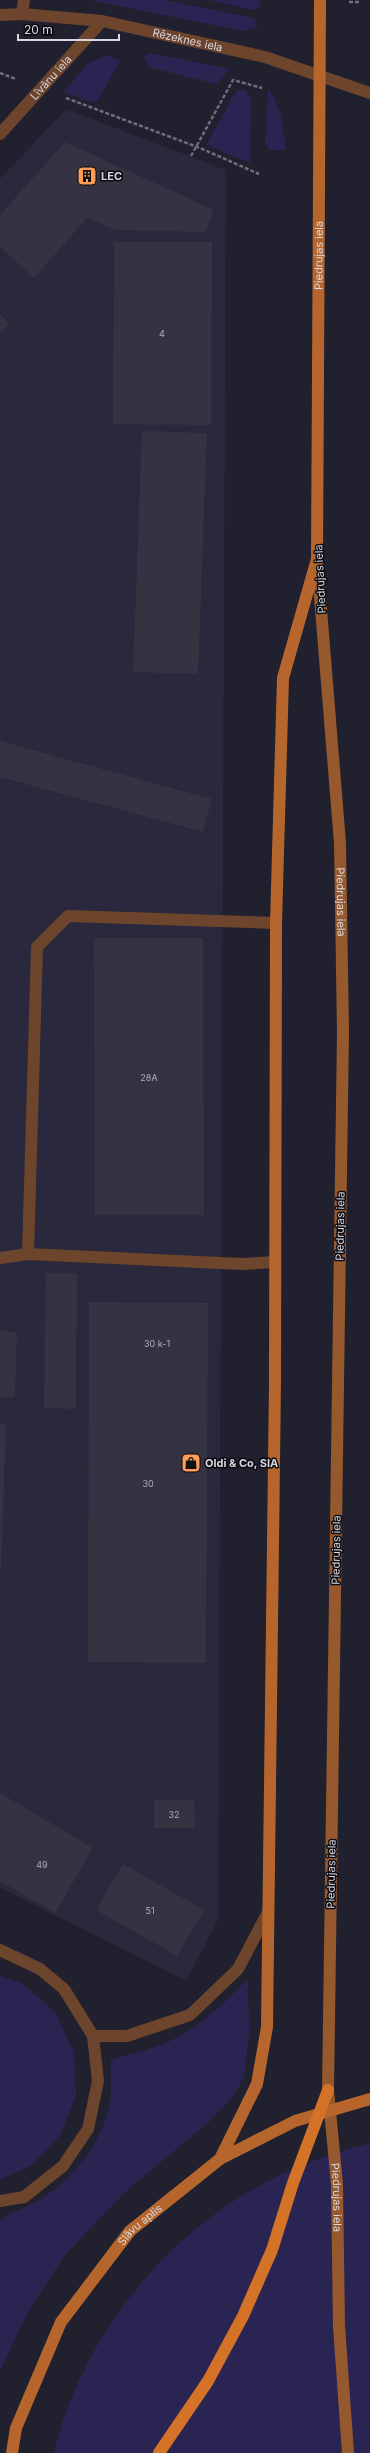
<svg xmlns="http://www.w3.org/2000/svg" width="370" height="2453" font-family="Inter,sans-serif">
<rect width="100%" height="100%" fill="#20202e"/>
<!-- built -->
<polygon fill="#29283c" points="66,109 226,170 218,1920 186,1981 0,1888 0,179"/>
<!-- green -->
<g fill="#2a2453">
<polygon points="89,0 164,0 254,18 258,27 243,31"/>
<polygon points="209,0 260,0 260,6 253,10"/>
<polygon points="150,53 230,69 216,84 148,67 144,56"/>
<polygon points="107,55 120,61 97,102 86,101 64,92 87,64"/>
<polygon points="244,89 251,97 250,163 206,145 237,90"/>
<path d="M268,89C282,106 283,129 286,150H270L265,144Z"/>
<polygon points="0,1976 22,1983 55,2012 74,2052 76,2095 61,2134 32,2165 0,2180"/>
<path d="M248,1978L249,2033L244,2076L235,2094L209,2122L124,2193L64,2256L27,2314L0,2371V2221C12,2210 30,2207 43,2198C74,2176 103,2142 110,2102C112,2089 110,2073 111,2060C125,2055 141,2052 155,2047C189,2036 225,2004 248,1978Z"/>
<path d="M370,2143V2453H54C82,2335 168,2230 276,2177C306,2162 338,2152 370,2143Z"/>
</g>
<!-- building -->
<g fill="#343342">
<polygon points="65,142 214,210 206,232 115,230 87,218 34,278 0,247 0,215"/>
<polygon points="114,242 212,242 211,425 113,424"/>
<polygon points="0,314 10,323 0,333"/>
<polygon points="142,431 207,433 198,674 133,672"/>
<polygon points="0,741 212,799 203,832 0,777"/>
<polygon points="94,938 203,938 204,1215 95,1215"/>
<polygon points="46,1273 77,1273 76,1409 44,1408"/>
<polygon points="89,1302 208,1303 206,1663 88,1662"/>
<polygon points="0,1331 17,1332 15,1397 0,1397"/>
<polygon points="0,1423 6,1424 1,1569 0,1569"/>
<polygon points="0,1793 93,1848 55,1913 0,1881"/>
<polygon points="154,1800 194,1800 195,1828 154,1828"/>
<polygon points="123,1864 204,1910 177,1956 96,1910"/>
</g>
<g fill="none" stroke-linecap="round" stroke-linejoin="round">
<!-- path -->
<g stroke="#6f6f7b" stroke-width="2.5" stroke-dasharray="4 2" stroke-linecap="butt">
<polyline points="349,2 359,2"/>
<polyline points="0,73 16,79"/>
<polyline points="66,98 200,148 259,174"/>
<polyline points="191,156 233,80 262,88"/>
</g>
<!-- lane -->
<g stroke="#6d452c" stroke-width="12">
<polyline points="22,14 24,0"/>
<polyline points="28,1254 37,947 68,916 276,923"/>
<polyline points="0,1258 28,1254 242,1264 275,1262"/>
</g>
<!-- street -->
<g stroke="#6d452c" stroke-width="12">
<path id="s1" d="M0,15L22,14L102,21L265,57L370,93"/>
<path id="s2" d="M0,134L102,21"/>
<polyline points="0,1950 40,1969 64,1989 93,2036 98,2081 88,2129 63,2166 24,2197 0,2201"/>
<polyline points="93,2036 127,2036 190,2015 238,1969 267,1914"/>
</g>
<!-- secondary -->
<path stroke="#96582d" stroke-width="12" id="s3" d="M317,560L340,843L343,1032L328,2090L337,2184L339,2326L348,2453"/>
<!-- primary -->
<g stroke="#b6662c" stroke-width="12">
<path id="s4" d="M220,2159L257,2084L267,2027L275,1381L276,923L283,678L317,559L320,0"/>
<path id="s5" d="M12,2453L16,2428L61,2322L130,2231L220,2159L295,2121L370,2099"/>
</g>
<!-- highway -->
<polyline stroke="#d47228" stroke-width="12" points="159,2453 208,2381 243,2316 272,2250 293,2183 328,2090"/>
</g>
<!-- icons -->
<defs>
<symbol id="building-square" viewBox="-11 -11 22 22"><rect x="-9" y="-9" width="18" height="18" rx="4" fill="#fe9b59" stroke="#0b0a10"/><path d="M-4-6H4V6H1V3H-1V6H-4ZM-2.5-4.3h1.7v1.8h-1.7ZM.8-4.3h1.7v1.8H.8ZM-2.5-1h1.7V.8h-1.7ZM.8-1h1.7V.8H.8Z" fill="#111"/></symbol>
<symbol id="shop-square" viewBox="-11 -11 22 22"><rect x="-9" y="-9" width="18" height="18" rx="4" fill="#fe9b59" stroke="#0b0a10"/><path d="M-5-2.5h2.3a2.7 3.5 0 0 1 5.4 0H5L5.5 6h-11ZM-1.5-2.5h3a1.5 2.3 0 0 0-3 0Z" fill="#111"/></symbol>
</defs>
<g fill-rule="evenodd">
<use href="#building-square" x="76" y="165" width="22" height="22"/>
<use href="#shop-square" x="180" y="1452" width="22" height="22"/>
</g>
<g text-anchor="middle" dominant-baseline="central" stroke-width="3" stroke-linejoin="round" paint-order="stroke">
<!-- number labels -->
<g font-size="9" fill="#afafba">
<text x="162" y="333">4</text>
<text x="149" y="1077">28A</text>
<text x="157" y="1343">30 k-1</text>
<text x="148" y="1483">30</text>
<text x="174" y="1814">32</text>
<text x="42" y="1864">49</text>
<text x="150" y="1910">51</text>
</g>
<!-- street labels -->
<g font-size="11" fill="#d8d8e2" stroke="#0b0a10">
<text stroke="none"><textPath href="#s1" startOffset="190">Rēzeknes iela</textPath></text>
<text stroke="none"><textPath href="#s2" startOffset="76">Līvānu iela</textPath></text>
<text stroke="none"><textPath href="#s4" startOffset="1918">Piedrujas iela</textPath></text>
<text transform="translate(320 579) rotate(-93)">Piedrujas iela</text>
<text stroke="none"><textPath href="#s3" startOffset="343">Piedrujas iela</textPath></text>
<text transform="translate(340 1226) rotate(-89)">Piedrujas iela</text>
<text transform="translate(336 1550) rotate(-89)">Piedrujas iela</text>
<text transform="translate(331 1874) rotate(-89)">Piedrujas iela</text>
<text stroke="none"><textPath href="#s3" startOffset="1639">Piedrujas iela</textPath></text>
<text stroke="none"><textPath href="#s5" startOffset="266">Slāvu aplis</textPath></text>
</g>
<!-- poi labels -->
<g font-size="11" font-weight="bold" fill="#d8d8e2" stroke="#0b0a10" text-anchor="start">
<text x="101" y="176">LEC</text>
<text x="205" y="1463">Oldi &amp; Co, SIA</text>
</g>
</g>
<!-- scale -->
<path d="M18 34v6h101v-6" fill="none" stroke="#d8d8e2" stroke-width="2"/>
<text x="24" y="34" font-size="12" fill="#d8d8e2" stroke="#0b0a10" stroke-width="3" paint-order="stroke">20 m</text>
</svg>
